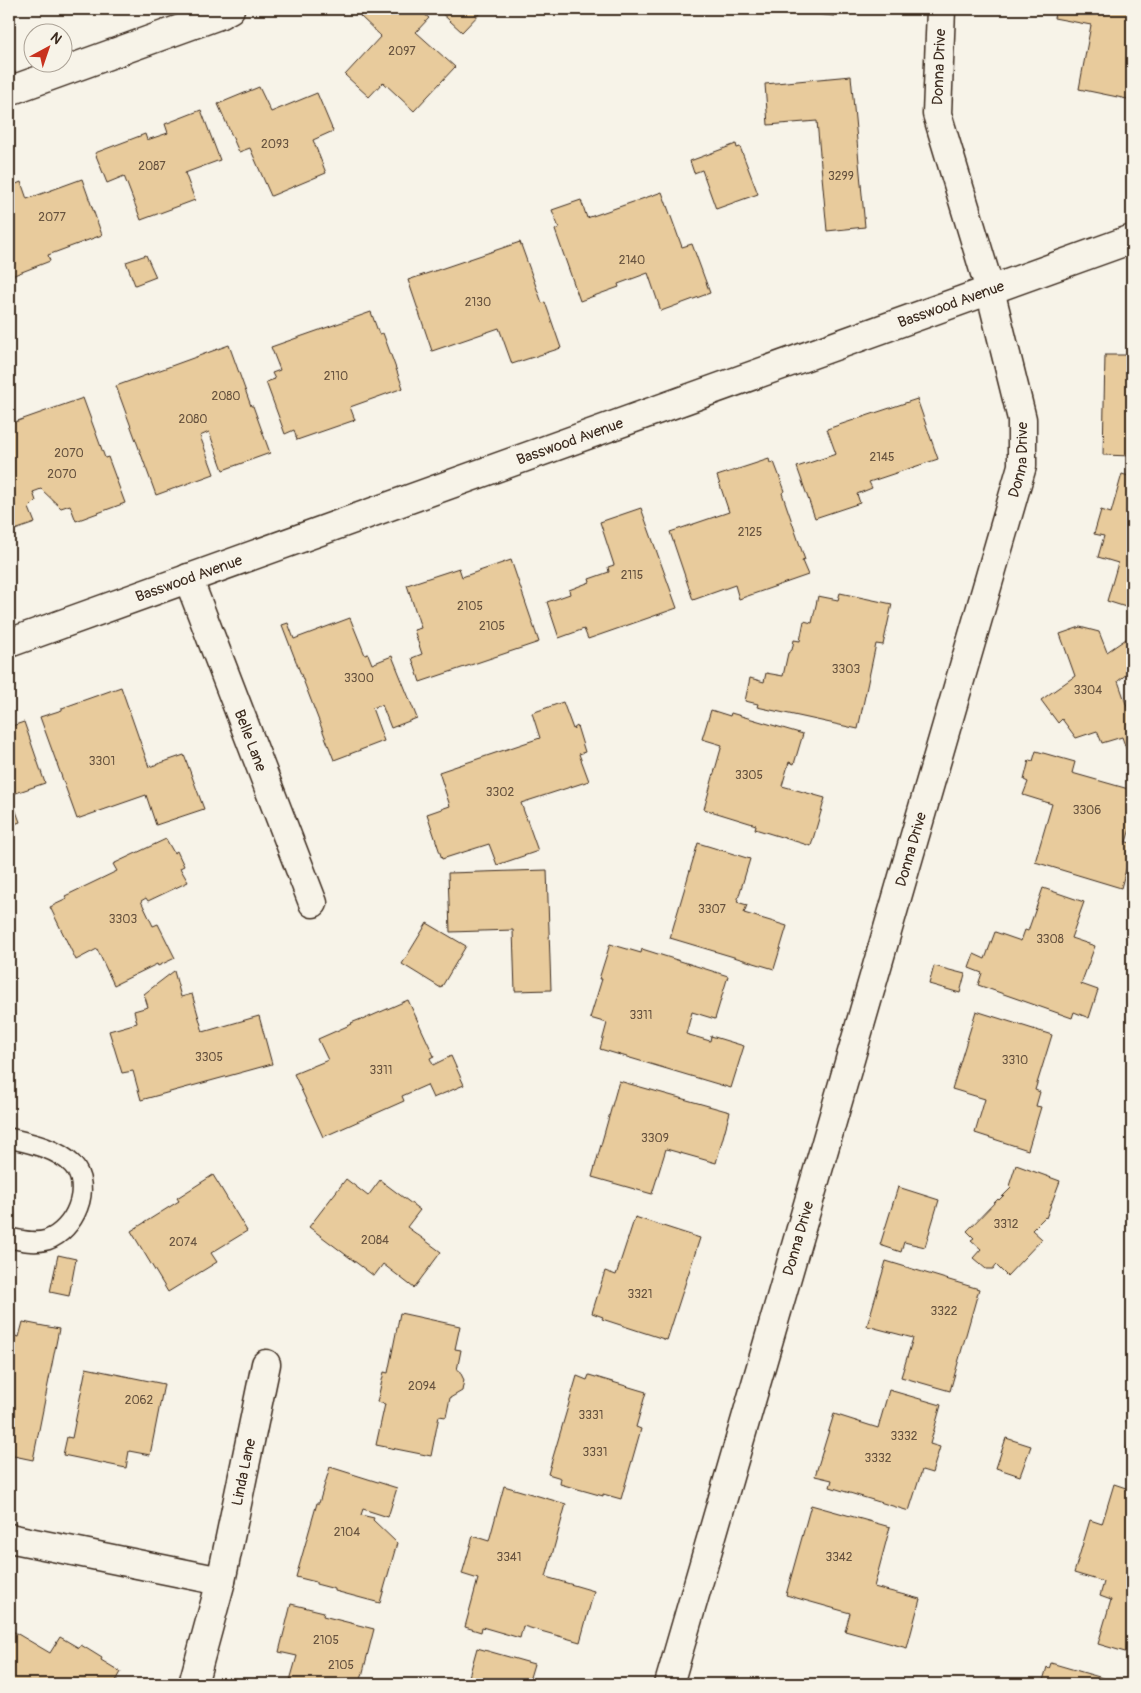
<svg xmlns="http://www.w3.org/2000/svg" width="1141" height="1693" font-family="Pangolin,sans-serif">
<rect width="100%" height="100%" fill="#f7f3e8"/>
<filter id="ink" filterUnits="userSpaceOnUse"><feTurbulence type="fractalNoise" baseFrequency=".02" numOctaves="2"/><feDisplacementMap in="SourceGraphic" scale="10" xChannelSelector="R" yChannelSelector="G"/><feConvolveMatrix kernelMatrix="1 2 1 2 8 2 1 2 1" color-interpolation-filters="sRGB"/></filter>
<g filter="url(#ink)">
<!-- building -->
<g fill="#e8cb9c" stroke="#3b2a1e">
<polygon points="366,9 418,9 429,18 416,32 455,67 414,111 383,82 369,97 345,75 381,36 360,16"/>
<polygon points="437,9 484,9 462,32"/>
<polygon points="767,9 835,9 834,16"/>
<polygon points="1056,9 1132,9 1132,100 1079,89 1091,25 1054,18"/>
<polygon points="851,76 865,227 827,231 817,121 768,125 765,84"/>
<polygon points="259,87 271,112 317,93 333,131 313,140 326,173 271,196 250,148 239,152 218,104"/>
<polygon points="201,110 220,160 185,173 195,200 141,220 124,176 107,183 95,153 145,134 147,140 168,133 165,124"/>
<polygon points="736,144 737,148 740,147 758,194 716,209 702,170 694,173 690,161"/>
<polygon points="82,179 102,235 48,255 50,261 9,277 9,187 21,182 27,199"/>
<polygon points="662,192 682,247 692,244 710,293 661,311 648,273 618,284 619,287 580,301 555,230 559,228 552,210 581,200 587,218"/>
<polygon points="520,242 542,303 545,302 561,348 512,364 499,328 432,351 408,280"/>
<polygon points="146,255 156,277 135,285 126,262"/>
<polygon points="371,312 379,334 383,333 403,388 350,407 355,420 297,440 294,430 285,434 266,382 275,379 272,373 280,370 271,347"/>
<polygon points="1132,327 1132,456 1103,455 1105,355 1132,355"/>
<polygon points="229,345 251,406 253,406 270,453 223,470 209,432 200,436 214,474 156,495 116,386"/>
<polygon points="83,398 105,458 108,457 125,503 76,521 70,505 61,508 41,489 33,492 36,501 29,508 35,523 9,532 9,424"/>
<polygon points="917,399 938,459 869,482 872,488 857,494 860,503 815,518 797,467 836,454 827,429"/>
<polygon points="769,459 770,463 774,462 785,491 782,493 805,560 802,561 808,575 739,599 735,585 693,600 670,532 729,512 717,476"/>
<polygon points="1122,474 1132,477 1132,609 1107,601 1118,563 1098,557 1104,536 1094,534 1101,510 1111,513"/>
<polygon points="641,508 677,608 588,639 584,629 559,638 547,602 570,594 569,590 590,582 589,579 609,572 608,567 614,565 600,522"/>
<polygon points="511,560 539,642 420,682 412,658 422,654 414,630 421,628 407,585 459,568 462,577"/>
<polygon points="840,593 892,604 883,645 876,644 858,729 757,707 758,704 745,701 750,678 764,682 766,673 783,676 788,653 792,650 794,640 800,641 804,621 812,623 818,596 838,600"/>
<polygon points="350,618 365,655 368,654 372,664 392,656 417,718 391,728 382,705 372,708 384,741 334,760 282,625 288,623 294,639"/>
<polygon points="1080,627 1099,632 1107,652 1132,635 1132,670 1118,681 1132,721 1132,749 1127,751 1122,737 1102,743 1097,731 1076,738 1062,719 1058,723 1041,700 1075,676 1060,634"/>
<polygon points="121,687 149,767 184,755 204,809 156,825 146,795 77,819 40,717 62,710 62,708"/>
<polygon points="563,702 573,729 577,726 585,752 579,754 589,781 521,803 538,851 497,865 489,844 442,859 427,814 450,806 439,772 540,738 532,713"/>
<polygon points="711,710 730,716 731,713 803,734 794,764 789,762 782,786 825,798 811,846 755,829 756,825 704,809 722,745 702,739"/>
<polygon points="24,722 45,783 10,795 20,822 9,826 9,727"/>
<polygon points="1036,751 1075,762 1072,773 1132,790 1132,822 1126,842 1132,843 1132,848 1121,888 1035,862 1052,804 1023,795 1028,782 1024,780 1029,760 1033,761"/>
<polygon points="166,839 174,853 177,851 184,866 180,868 188,882 148,901 146,898 141,901 153,926 158,924 175,958 158,966 157,964 114,985 97,949 76,960 50,907 67,899 65,896 117,871 113,864"/>
<polygon points="698,843 750,859 737,902 747,905 744,913 787,926 774,969 670,938"/>
<polygon points="547,870 551,990 515,991 513,930 450,932 448,873"/>
<polygon points="1043,888 1084,902 1071,938 1095,946 1081,984 1098,990 1089,1018 1074,1012 1072,1018 978,985 982,973 969,968 974,954 985,959 995,932 1021,941 1025,930 1028,931"/>
<polygon points="427,923 466,946 441,988 402,964"/>
<polygon points="610,944 641,953 642,949 728,976 715,1019 692,1012 686,1034 710,1041 711,1036 744,1046 731,1088 600,1049 607,1023 590,1018 602,979 599,979"/>
<polygon points="934,966 965,974 960,993 929,984"/>
<polygon points="174,971 181,997 192,994 203,1032 259,1016 272,1064 141,1100 133,1071 122,1073 109,1031 137,1023 134,1011 148,1007 144,994"/>
<polygon points="408,1000 434,1056 430,1058 433,1065 451,1056 464,1085 433,1098 427,1085 402,1096 404,1101 323,1137 294,1074 328,1060 318,1039 352,1024 351,1023 361,1019 362,1020"/>
<polygon points="976,1011 1052,1035 1035,1090 1040,1092 1036,1106 1041,1107 1028,1150 975,1133 985,1099 952,1089"/>
<polygon points="619,1081 730,1112 716,1163 666,1149 652,1194 592,1177"/>
<polygon points="1016,1165 1060,1181 1046,1218 1045,1217 1032,1230 1042,1239 1007,1276 996,1265 993,1269 986,1269 973,1258 981,1249 971,1240 974,1238 967,1231 998,1199 999,1200 1011,1188 1009,1186"/>
<polygon points="213,1175 247,1231 211,1253 217,1262 168,1292 131,1231 179,1201 177,1198"/>
<polygon points="346,1179 368,1196 380,1180 420,1210 407,1227 441,1252 414,1288 383,1264 374,1276 309,1227"/>
<polygon points="898,1187 939,1200 925,1247 904,1242 901,1252 880,1245"/>
<polygon points="635,1217 700,1238 667,1340 602,1319 603,1317 592,1313 605,1271 616,1275"/>
<polygon points="58,1255 76,1259 69,1296 50,1292"/>
<polygon points="886,1261 979,1289 950,1391 901,1377 913,1338 867,1326"/>
<polygon points="400,1313 460,1326 455,1349 461,1350 457,1370 459,1370 464,1380 462,1391 450,1398 446,1417 439,1416 431,1456 376,1445 385,1404 377,1402 384,1372 388,1373"/>
<polygon points="23,1322 59,1329 33,1460 9,1455 9,1361 15,1336 19,1337"/>
<polygon points="86,1368 164,1384 150,1455 129,1451 126,1468 63,1455 67,1437 72,1438"/>
<polygon points="589,1375 646,1392 636,1427 641,1429 621,1499 603,1494 603,1496 560,1484 561,1478 548,1474 577,1376 587,1380"/>
<polygon points="889,1390 941,1405 930,1444 940,1447 932,1473 922,1470 909,1511 830,1487 832,1480 815,1476 834,1414 878,1428"/>
<polygon points="1132,1398 1132,1424 1126,1422"/>
<polygon points="1132,1430 1132,1452 1126,1451"/>
<polygon points="1006,1438 1031,1446 1020,1476 996,1468"/>
<polygon points="330,1467 397,1488 388,1517 363,1509 361,1515 374,1518 373,1520 397,1543 380,1603 335,1591 335,1589 316,1584 316,1582 296,1577 317,1503 319,1503"/>
<polygon points="1114,1484 1132,1490 1132,1654 1098,1644 1111,1600 1100,1596 1104,1582 1074,1573 1090,1520 1102,1524"/>
<polygon points="504,1486 566,1504 546,1577 594,1591 580,1642 523,1626 520,1638 482,1627 481,1632 465,1627 478,1579 462,1574 473,1536 489,1541"/>
<polygon points="811,1505 890,1527 874,1587 920,1599 907,1648 845,1631 850,1613 786,1595"/>
<polygon points="291,1604 324,1612 323,1616 374,1629 360,1684 289,1684 297,1656 279,1652"/>
<polygon points="11,1630 50,1653 60,1637 79,1648 81,1645 102,1658 101,1660 121,1672 115,1683 117,1684 9,1684 9,1634"/>
<polygon points="477,1648 534,1664 528,1684 467,1684"/>
<polygon points="1051,1663 1113,1681 1113,1684 1115,1684 1042,1684 1047,1667 1049,1669"/>
</g>
<g fill="none" stroke-linecap="round" stroke-linejoin="round">
<defs>
<path id="lane" d="M9,1138C30,1143 56,1148 72,1164C94,1187 74,1231 47,1240C34,1244 21,1240 9,1238"/>
<g id="street">
<polyline points="9,91 219,15 230,9"/>
<path id="s1" d="M188,578L313,903"/>
<polyline points="9,1538 221,1581"/>
<path id="s2" d="M193,1684L221,1581L266,1364"/>
</g>
<g id="secondary">
<path id="s3" d="M9,643L1132,239"/>
<path id="s4" d="M669,1684L1022,466V419L990,290L937,114L941,9"/>
</g>
</defs>
<!-- lane casing -->
<use href="#lane" stroke="#3b2a1e" stroke-width="22"/>
<!-- street casing -->
<use href="#street" stroke="#3b2a1e" stroke-width="31"/>
<!-- secondary casing -->
<use href="#secondary" stroke="#3b2a1e" stroke-width="31"/>
<!-- lane -->
<use href="#lane" stroke="#f7f3e8" stroke-width="19"/>
<!-- street -->
<use href="#street" stroke="#f7f3e8" stroke-width="28"/>
<!-- secondary -->
<use href="#secondary" stroke="#f7f3e8" stroke-width="28"/>
</g>
</g>
<g text-anchor="middle" dominant-baseline="central" stroke-width="4" stroke-linejoin="round" paint-order="stroke">
<!-- number labels -->
<g font-size="12" fill="#66523e">
<text x="402" y="51">2097</text>
<text x="275" y="144">2093</text>
<text x="152" y="166">2087</text>
<text x="841" y="176">3299</text>
<text x="52" y="217">2077</text>
<text x="632" y="260">2140</text>
<text x="478" y="302">2130</text>
<text x="336" y="376">2110</text>
<text x="226" y="396">2080</text>
<text x="193" y="419">2080</text>
<text x="69" y="453">2070</text>
<text x="882" y="457">2145</text>
<text x="62" y="474">2070</text>
<text x="750" y="532">2125</text>
<text x="632" y="575">2115</text>
<text x="470" y="606">2105</text>
<text x="492" y="626">2105</text>
<text x="846" y="669">3303</text>
<text x="359" y="678">3300</text>
<text x="1088" y="690">3304</text>
<text x="102" y="761">3301</text>
<text x="749" y="775">3305</text>
<text x="500" y="792">3302</text>
<text x="1087" y="810">3306</text>
<text x="712" y="909">3307</text>
<text x="123" y="919">3303</text>
<text x="1050" y="939">3308</text>
<text x="641" y="1015">3311</text>
<text x="209" y="1057">3305</text>
<text x="1015" y="1060">3310</text>
<text x="381" y="1070">3311</text>
<text x="655" y="1138">3309</text>
<text x="1006" y="1224">3312</text>
<text x="375" y="1240">2084</text>
<text x="183" y="1242">2074</text>
<text x="640" y="1294">3321</text>
<text x="944" y="1311">3322</text>
<text x="422" y="1386">2094</text>
<text x="139" y="1400">2062</text>
<text x="591" y="1415">3331</text>
<text x="904" y="1436">3332</text>
<text x="595" y="1452">3331</text>
<text x="878" y="1458">3332</text>
<text x="347" y="1532">2104</text>
<text x="509" y="1557">3341</text>
<text x="839" y="1557">3342</text>
<text x="326" y="1640">2105</text>
<text x="341" y="1665">2105</text>
</g>
<!-- street labels -->
<g font-size="15" fill="#3b2a1e" stroke="#f7f3e8">
<text stroke="none"><textPath href="#s4" startOffset="1679">Donna Drive</textPath></text>
<text stroke="none"><textPath href="#s3" startOffset="1001">Basswood Avenue</textPath></text>
<text stroke="none"><textPath href="#s3" startOffset="596">Basswood Avenue</textPath></text>
<text stroke="none"><textPath href="#s4" startOffset="1274">Donna Drive</textPath></text>
<text stroke="none"><textPath href="#s3" startOffset="191">Basswood Avenue</textPath></text>
<text stroke="none"><textPath href="#s1" startOffset="174">Belle Lane</textPath></text>
<text stroke="none"><textPath href="#s4" startOffset="869">Donna Drive</textPath></text>
<text stroke="none"><textPath href="#s4" startOffset="464">Donna Drive</textPath></text>
<text stroke="none"><textPath href="#s2" startOffset="218">Linda Lane</textPath></text>
</g>
</g>
<!-- margin -->
<rect width="1141" height="1693" fill="none" stroke="#f7f3e8" stroke-width="30"/>
<rect x="15" y="15" width="1111" height="1663" fill="none" stroke="#3b2a1e" stroke-width="2" filter="url(#ink)"/>
<!-- north arrow -->
<g transform="translate(48 48) rotate(40)"><circle r="24" fill="#f7f3e8" stroke="#aca397"/>
<path d="M0-4L9 19L0 12L-9 19Z" fill="#c8321e"/>
<text y="-8" font-size="14" font-weight="bold" text-anchor="middle" fill="#3b2a1e">N</text>
</g>
</svg>
